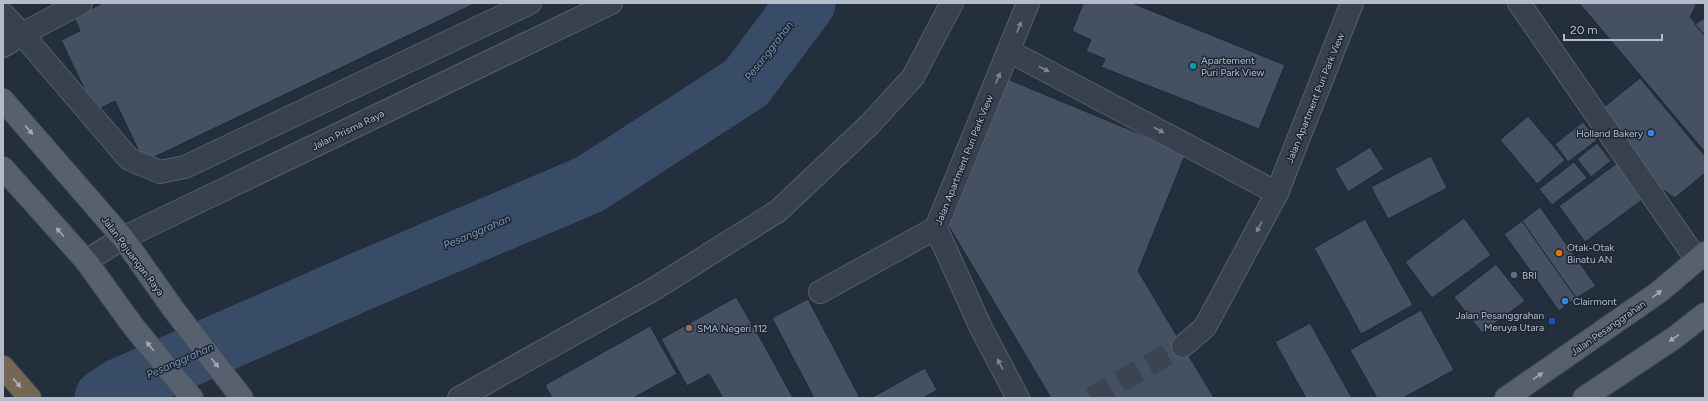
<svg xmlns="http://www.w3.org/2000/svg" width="1708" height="401" font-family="Figtree,sans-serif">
<rect width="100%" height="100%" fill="#242f3e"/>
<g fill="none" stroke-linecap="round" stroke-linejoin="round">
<!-- river -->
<polyline stroke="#394c67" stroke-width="59" points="104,398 119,388 364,280 590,184 746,83 806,3"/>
</g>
<!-- building -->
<g fill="#455162" stroke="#1f2835">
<polygon points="103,3 476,3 144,162 115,101 95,111 61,40 80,31 74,17"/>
<polygon points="1081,3 1132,3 1285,65 1259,129 1101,67 1105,59 1086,51 1091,40 1072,31 1083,4"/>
<polygon points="1579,3 1694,3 1696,5 1690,17 1705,36 1705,152"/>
<polygon points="1705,18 1705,36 1695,24"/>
<polygon points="1005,78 1186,153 1138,271 1214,398 1051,398 947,223"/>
<polygon points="1640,78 1705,156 1705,173 1675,198 1656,185 1599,111"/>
<polygon points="1528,116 1565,160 1537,184 1500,140"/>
<polygon points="1583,122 1597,140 1568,162 1555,144"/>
<polygon points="1597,143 1611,161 1591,177 1577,159"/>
<polygon points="1370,147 1384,169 1348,192 1335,169"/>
<polygon points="1431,156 1447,188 1388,219 1371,187"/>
<polygon points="1620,161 1646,197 1585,242 1559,206"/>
<polygon points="1574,162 1587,178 1552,205 1539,189"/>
<polygon points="1540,207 1596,286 1576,298 1522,221"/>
<polygon points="1464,218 1491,255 1432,298 1405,262"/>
<polygon points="1365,219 1413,305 1361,334 1314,248"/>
<polygon points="1522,221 1576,298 1559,311 1504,234"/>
<polygon points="1496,264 1525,301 1482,333 1454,297"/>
<polygon points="736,297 763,343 793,398 723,398 709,374 687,386 661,339"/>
<polygon points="808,299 859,396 856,398 814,398 772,318"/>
<polygon points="1421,310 1454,370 1403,398 1377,398 1350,350"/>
<polygon points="1310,323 1352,398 1306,398 1275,342"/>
<polygon points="650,326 677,374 633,398 552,398 545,385"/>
<polygon points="925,368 937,390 923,398 871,398"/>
</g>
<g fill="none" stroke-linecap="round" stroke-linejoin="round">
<!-- minor-tunnel -->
<polyline stroke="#3a4453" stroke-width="22" stroke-dasharray="22 11" stroke-linecap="butt" points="1091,398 1183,346"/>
<defs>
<g id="minor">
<polyline points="1519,3 1697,260"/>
<polyline points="3,14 22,34 129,159 160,172 185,167 530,3"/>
<polyline points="3,46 22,34 81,3"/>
<polyline points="1009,51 1277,193"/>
<polyline points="86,261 123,238 611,3"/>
<polyline points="820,292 936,228"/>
<polyline points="1183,346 1205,327 1277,193 1352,3"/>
<polyline points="459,398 654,289 778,211 869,125 913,77 952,3"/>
<polyline points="1018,398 981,328 936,228 1028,3"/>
</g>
<g id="major">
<polyline points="3,100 123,238 174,310 242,398"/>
<polyline points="3,168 86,261 133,326 192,398"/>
<polyline points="1506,398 1659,292 1705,253"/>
<polyline points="1584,398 1674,338 1705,314"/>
</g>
<polyline id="highway" points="3,367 30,398"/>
</defs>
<!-- minor casing -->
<use href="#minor" stroke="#565f6c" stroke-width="24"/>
<!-- major casing -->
<use href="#major" stroke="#414a57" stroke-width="24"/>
<!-- highway casing -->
<use href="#highway" stroke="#434c59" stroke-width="24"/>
<!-- minor -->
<use href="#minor" stroke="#38414e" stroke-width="22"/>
<!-- major -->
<use href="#major" stroke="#56606e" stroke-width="22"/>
<!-- highway -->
<use href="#highway" stroke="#746855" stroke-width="22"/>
</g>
<!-- one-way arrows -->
<defs><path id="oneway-solid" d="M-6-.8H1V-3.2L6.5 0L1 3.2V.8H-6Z"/></defs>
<g fill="#7c8592">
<use href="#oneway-solid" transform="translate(1019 27) rotate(-69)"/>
<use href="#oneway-solid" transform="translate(1044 69) rotate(28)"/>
<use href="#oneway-solid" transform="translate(998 78) rotate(-67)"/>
<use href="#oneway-solid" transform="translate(1159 130) rotate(28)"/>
<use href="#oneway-solid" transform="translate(1259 227) rotate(118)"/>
<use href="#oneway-solid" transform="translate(1000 364) rotate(-118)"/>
</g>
<g fill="#a1aab7">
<use href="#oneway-solid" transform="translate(29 130) rotate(49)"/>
<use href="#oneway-solid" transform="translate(60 232) rotate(-132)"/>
<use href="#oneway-solid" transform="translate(1657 294) rotate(-37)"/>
<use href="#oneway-solid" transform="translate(1674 338) rotate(145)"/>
<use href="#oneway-solid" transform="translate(150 346) rotate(-129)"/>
<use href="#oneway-solid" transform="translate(215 363) rotate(52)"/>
<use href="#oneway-solid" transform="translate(1538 376) rotate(-34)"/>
</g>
<use fill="#aeb4bd" href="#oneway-solid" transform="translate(17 383) rotate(49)"/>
<!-- markers -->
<circle fill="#0f9aa8" stroke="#1d2633" stroke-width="1.5" cx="1193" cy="66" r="4"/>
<g fill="#3f7fe0" stroke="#1d2633" stroke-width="1.5">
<circle cx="1651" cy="133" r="4"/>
<circle cx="1565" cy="301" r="4"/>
</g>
<circle fill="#e8710a" stroke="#1d2633" stroke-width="1.5" cx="1559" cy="253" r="4"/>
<circle fill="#5c6f8a" stroke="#1d2633" stroke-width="1.5" cx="1514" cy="275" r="4"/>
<rect fill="#1a4fb4" stroke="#1d2633" stroke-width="1.5" x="1548" y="317" width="8" height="8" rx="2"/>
<circle fill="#8d6e63" stroke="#1d2633" stroke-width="1.5" cx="689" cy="328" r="4"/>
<g text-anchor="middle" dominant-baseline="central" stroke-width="3" stroke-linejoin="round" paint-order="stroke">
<!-- poi labels -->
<g font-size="10" fill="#b4bcc9" stroke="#1d2633" text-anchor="start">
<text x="1201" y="60">Apartement<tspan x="1201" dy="12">Puri Park View</tspan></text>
<text x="1643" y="133" text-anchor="end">Holland Bakery</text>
<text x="1567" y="247">Otak-Otak<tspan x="1567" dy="12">Binatu AN</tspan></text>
<text x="1522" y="275">BRI</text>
<text x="1573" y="301">Clairmont</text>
<text x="1544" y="315" text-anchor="end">Jalan Pesanggrahan<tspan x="1544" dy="12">Meruya Utara</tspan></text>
<text x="697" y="328">SMA Negeri 112</text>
</g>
<!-- street labels -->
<g font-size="10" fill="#b4bcc9" stroke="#1d2633">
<text transform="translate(1315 98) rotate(-68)">Jalan Apartment Puri Park View</text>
<text transform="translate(348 130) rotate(-26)">Jalan Prisma Raya</text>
<text transform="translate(964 160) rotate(-68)">Jalan Apartment Puri Park View</text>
<text transform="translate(133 256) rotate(53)">Jalan Pejuangan Raya</text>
<text transform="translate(1608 328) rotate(-35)">Jalan Pesanggrahan</text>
</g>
<!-- water labels -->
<g font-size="11" font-style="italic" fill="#7c92b1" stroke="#1d2633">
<text transform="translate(769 51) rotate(-52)">Pesanggrahan</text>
<text transform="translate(477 232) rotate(-23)">Pesanggrahan</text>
<text transform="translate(180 361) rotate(-24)">Pesanggrahan</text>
</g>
</g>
<!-- border -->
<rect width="1708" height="401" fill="none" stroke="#b4bcc9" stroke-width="8"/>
<!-- scale -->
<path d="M1564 34v6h98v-6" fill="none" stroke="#b4bcc9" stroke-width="2"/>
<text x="1570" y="34" font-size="12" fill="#b4bcc9" stroke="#1d2633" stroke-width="3" paint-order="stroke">20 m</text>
</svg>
